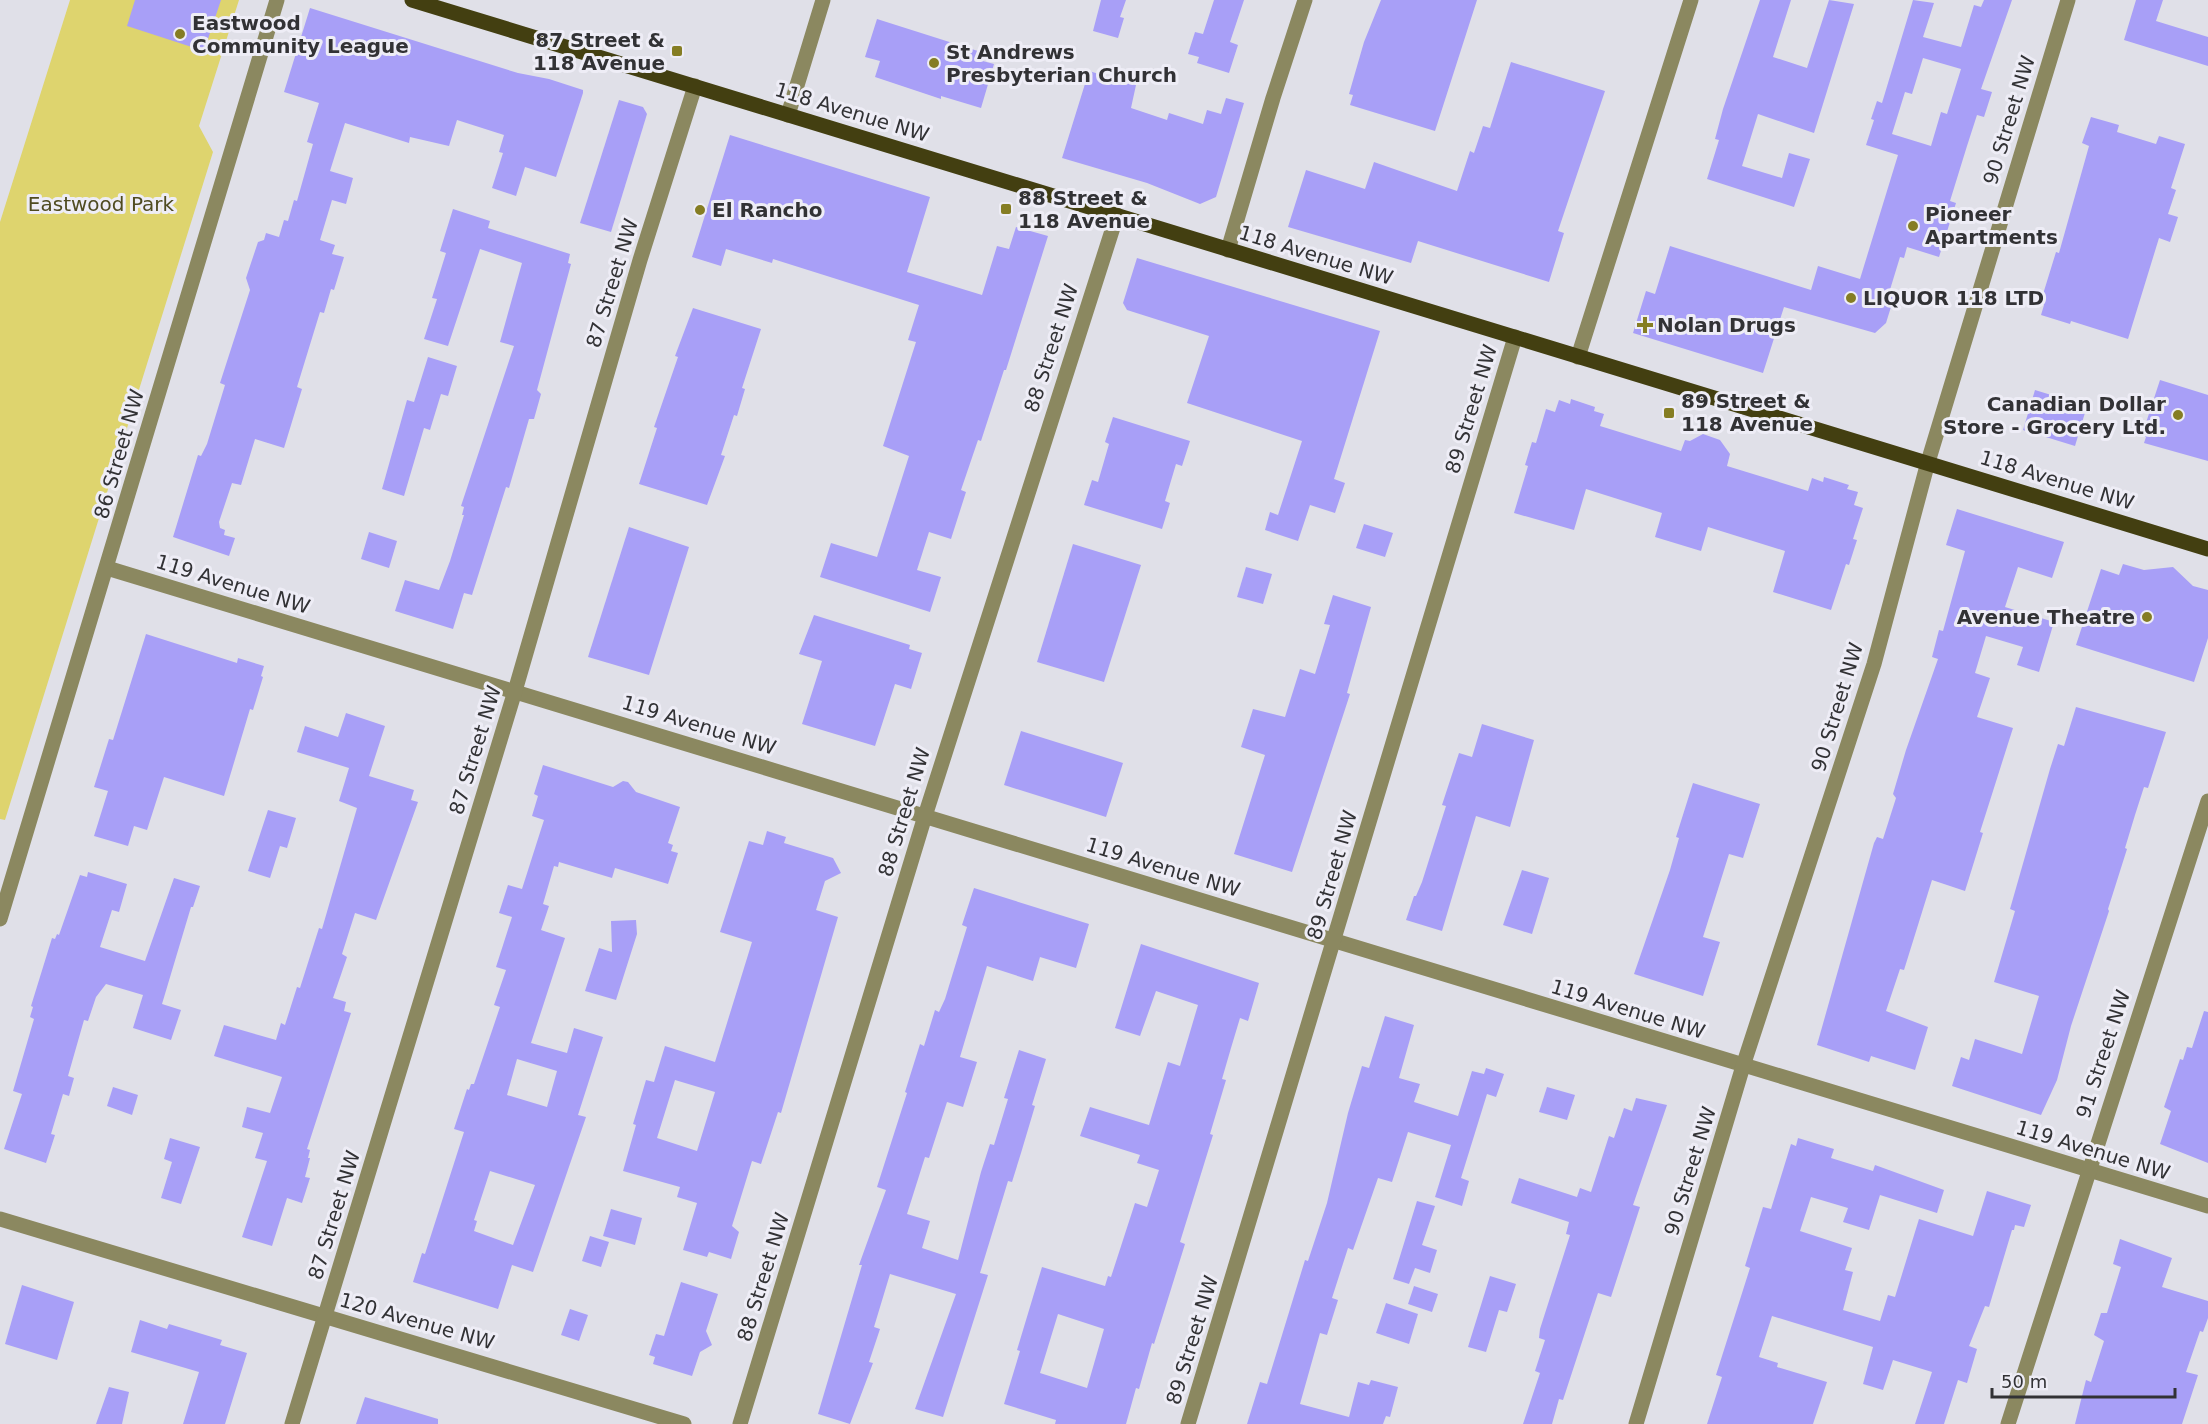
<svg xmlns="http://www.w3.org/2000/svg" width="2208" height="1424" font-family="'DejaVu Sans',sans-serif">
<rect width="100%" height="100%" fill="#e0e0e8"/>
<!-- green -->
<polygon fill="#ded46e" points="70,0 239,0 199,126 213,152 5,820 0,819 0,222"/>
<!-- building -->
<g fill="#a89ff7" fill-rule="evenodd">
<polygon points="135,0 221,0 204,51 127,26"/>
<polygon points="1101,0 1126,0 1120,17 1124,18 1118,38 1093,31"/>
<polygon points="1214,0 1244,0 1230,42 1238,45 1229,73 1197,63 1199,57 1188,54 1195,32 1203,34"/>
<polygon points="1381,0 1477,0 1435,131 1350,105 1353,95 1349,94 1364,42"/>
<polygon points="1760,0 1791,0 1773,57 1807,68 1829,0 1854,4 1814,133 1758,114 1742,166 1782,178 1789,153 1810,159 1794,207 1707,179 1719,140 1715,139 1723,109"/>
<path d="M1913,0L1934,3L1923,37L1961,47L1974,5L1981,7L1984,0H2012L1981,89L1992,92L1984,117L1977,115L1967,146L1950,201L1956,203L1939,257L1907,247L1904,258L1900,257L1889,293L1895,294L1886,323L1875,333L1784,307L1763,373L1633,333L1646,291L1655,294L1670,246L1811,290L1818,266L1860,279L1898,155L1866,145L1874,120L1871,119L1877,101L1882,103ZM1923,58L1961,69L1947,114L1941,112L1931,146L1892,134L1905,92L1912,94Z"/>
<polygon points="2136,0 2163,0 2156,21 2208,37 2208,66 2124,40"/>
<polygon points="310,8 518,73 549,79 583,90 583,93 556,177 525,167 516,196 492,188 503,153 499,152 504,135 457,120 449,146 410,137 409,143 345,123 330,171 353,178 346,204 332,200 320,240 335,245 332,254 344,257 334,290 331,289 324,313 320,312 297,387 302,389 284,448 255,439 241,485 232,483 219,522 220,528 225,530 224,535 235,538 229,556 173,537 198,455 201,456 207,444 225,385 220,383 250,290 246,278 258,242 264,240 266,233 279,237 284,220 288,221 294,200 297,201 313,144 307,142 319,103 284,92"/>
<polygon points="877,19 981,52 979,60 994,64 981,108 941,96 941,99 875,77 880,61 865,57"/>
<polygon points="1511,62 1605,91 1558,231 1564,233 1549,282 1418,241 1411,263 1288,227 1306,170 1365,189 1374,162 1457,191 1470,151 1474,153 1483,126 1490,128"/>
<polygon points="1089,71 1136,85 1131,108 1167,120 1169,113 1203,124 1207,110 1221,114 1226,98 1244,103 1216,197 1200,204 1147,183 1062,158"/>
<polygon points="619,100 643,107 647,114 611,232 580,223"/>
<polygon points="2091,117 2119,125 2117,132 2156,144 2159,136 2185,144 2171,188 2176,190 2168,214 2178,217 2170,242 2159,238 2128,339 2071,321 2070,324 2041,315 2044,305 2040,304 2056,252 2059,253 2089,146 2082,143"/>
<polygon points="730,135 930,197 907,272 982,295 997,246 1009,249 1016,227 1048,236 1006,370 1004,370 981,441 978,440 961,490 966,492 951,539 929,532 917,570 941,577 930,612 820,577 831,543 877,557 909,456 883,446 916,342 908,340 919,305 773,259 772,263 726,249 721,266 692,257"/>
<polygon points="453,209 490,221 488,228 570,254 568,263 571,264 537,390 541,394 534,419 529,419 509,488 506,487 472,595 464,593 453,629 395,611 405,580 439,590 450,561 464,515 462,515 464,507 461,506 514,346 500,342 522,263 480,249 448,346 424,339 437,299 432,298 446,253 440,251"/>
<polygon points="1137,258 1380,331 1334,479 1345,483 1335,513 1310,505 1298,541 1265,530 1270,512 1278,515 1302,441 1187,403 1209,336 1127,310 1123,303"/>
<polygon points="693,308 761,329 742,388 745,389 737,416 734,415 721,455 725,456 707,505 639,484 657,428 654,427 678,357 675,356"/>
<polygon points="428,357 457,366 448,396 441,394 430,430 424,428 404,496 382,489 407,400 414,402"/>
<polygon points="2160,380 2208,395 2208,461 2144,443 2146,437 2142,435"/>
<polygon points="2035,390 2087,406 2075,446 2023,430"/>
<polygon points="1571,399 1595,407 1594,411 1604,414 1600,426 1681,451 1685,440 1690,441 1703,434 1720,440 1730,454 1727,466 1808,491 1812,478 1823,482 1824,477 1849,485 1847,489 1858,492 1854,505 1863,508 1853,539 1857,540 1849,565 1846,564 1831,610 1773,592 1785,551 1708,527 1701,551 1655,537 1662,513 1586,489 1574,530 1514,513 1528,466 1525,465 1532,442 1536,443 1546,409 1555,412 1559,400 1570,404"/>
<polygon points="1113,417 1190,441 1182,466 1176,464 1165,501 1170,503 1162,529 1084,505 1092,480 1098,482 1109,444 1105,442"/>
<polygon points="1957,509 2064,542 2052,578 2018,567 2005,607 2054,622 2039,672 2017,665 2023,647 1986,636 1975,673 1990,678 1977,717 2013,728 1980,832 1983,833 1965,891 1932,880 1904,970 1900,969 1886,1011 1928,1027 1915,1070 1871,1056 1869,1062 1817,1045 1874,843 1877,837 1883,839 1896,798 1893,794 1906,750 1938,659 1932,657 1939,630 1943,631 1965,551 1946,545"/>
<polygon points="1364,524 1393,533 1385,557 1356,548"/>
<polygon points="629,527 689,547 649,675 588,657"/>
<polygon points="369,532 397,541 389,568 361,559"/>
<polygon points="1073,544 1141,565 1104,682 1037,662"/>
<polygon points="2123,564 2144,570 2173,567 2193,586 2208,590 2208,638 2194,682 2076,645 2101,569 2119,575"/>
<polygon points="1246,567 1272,574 1263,604 1237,597"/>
<polygon points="1333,595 1371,607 1347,693 1350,694 1292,872 1234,854 1265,755 1241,747 1253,709 1285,717 1300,669 1315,674 1330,625 1324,624"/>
<polygon points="814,615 910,645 909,649 922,653 911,689 895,684 875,746 802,724 822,661 799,654"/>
<polygon points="146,634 237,663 238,658 264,666 261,676 263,677 253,710 250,709 224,796 164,777 147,830 134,826 128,846 94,836 108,791 94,787 109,739 113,740"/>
<polygon points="2076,707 2166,732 2148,788 2144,787 2135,815 2125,848 2127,849 2108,909 2109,911 2071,1026 2057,1080 2041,1115 1952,1086 1961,1057 1969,1060 1975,1039 2022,1054 2039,996 1994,982 2015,911 2010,909 2050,769 2058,744 2064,746"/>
<polygon points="346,713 385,726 369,776 414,790 411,800 418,802 376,920 355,913 342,954 347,957 333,998 346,1002 344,1011 351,1013 307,1149 310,1150 308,1158 310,1158 305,1177 310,1178 302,1203 287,1198 272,1246 242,1237 267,1161 255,1158 263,1133 242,1127 247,1107 270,1113 282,1077 214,1056 224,1025 276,1040 281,1023 285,1025 297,987 300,988 319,928 322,929 357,808 339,801 349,768 297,752 305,726 338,737"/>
<polygon points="1482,724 1534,740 1510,827 1476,816 1442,931 1406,920 1414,896 1416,896 1422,882 1446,806 1442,805 1459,753 1472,757"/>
<polygon points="1021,731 1123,763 1106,817 1004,785"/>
<path d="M543,765L613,787L623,781L628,782L636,792L680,807L668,843L673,845L671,851L678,853L668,884L615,868L612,878L559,862L558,867L554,866L543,904L549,906L541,930L565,938L531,1043L567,1053L574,1028L603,1037L578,1115L586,1117L533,1272L512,1265L498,1309L413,1282L422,1253L425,1254L464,1132L454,1129L467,1089L469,1090L471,1084H474L500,1007L494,1005L506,970L496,967L512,917L499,913L508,885L522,889L544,820L532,816L538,796L534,794ZM517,1059L557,1071L547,1107L507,1095ZM490,1171L535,1185L513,1245L474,1231L477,1221L474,1220Z"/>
<polygon points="1693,783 1760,804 1743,858 1729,854 1703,937 1720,942 1703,996 1634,974 1670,870 1679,838 1676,837"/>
<polygon points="268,810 296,818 287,848 280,846 270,878 248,871"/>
<path d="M767,831L786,837L784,843L833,858L841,873L825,881L816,910L838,917L781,1113L778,1112L761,1164L752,1161L732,1226L739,1232L731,1259L709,1252L707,1257L683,1250L697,1203L677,1197L680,1187L623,1171L636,1125L633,1124L646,1080L654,1082L665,1046L715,1062L752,942L720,932L749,841L763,845ZM675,1080L715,1092L697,1151L657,1138Z"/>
<polygon points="1522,870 1549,878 1532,934 1503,925"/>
<polygon points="88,872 127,884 119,912 112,910 100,947 145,961 174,878 200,886 193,907 191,907 162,1004 181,1010 171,1040 133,1028 143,995 106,984 96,997 88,1021 84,1020 68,1076 74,1078 69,1096 63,1094 51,1134 55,1135 46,1163 4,1149 22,1094 13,1091 34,1019 30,1017 33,1007 31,1006 52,938 55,939 57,934 59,935 80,875 87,877"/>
<polygon points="974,888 1089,924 1076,968 1040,957 1033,981 987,966 960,1057 977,1062 963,1107 947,1102 929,1158 925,1157 907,1214 930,1221 922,1248 958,1260 981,1172 990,1144 994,1145 1008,1099 1004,1098 1019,1050 1046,1059 1032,1105 1035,1106 1021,1153 1012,1182 1008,1181 980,1273 988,1275 943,1417 915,1409 956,1294 890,1274 874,1327 880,1329 869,1362 873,1363 850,1424 818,1414 862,1265 859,1265 886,1190 877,1187 907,1093 905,1092 920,1044 924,1046 935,1010 939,1012 945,999 967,927 962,925"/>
<polygon points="636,920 637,934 616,1000 585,991 599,948 612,952 611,921"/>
<path d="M1141,944L1259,983L1248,1021L1240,1018L1231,1048L1222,1079L1226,1080L1210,1134L1213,1135L1180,1242L1185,1244L1154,1344L1152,1343L1139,1389L1136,1388L1126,1424H1055L1056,1420L1004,1404L1020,1351L1017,1350L1042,1267L1105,1286L1108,1276L1111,1277L1135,1203L1147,1207L1159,1170L1137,1163L1140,1155L1080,1136L1090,1107L1149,1125L1168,1062L1180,1066L1198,1005L1156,991L1140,1036L1115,1028ZM1058,1314L1104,1329L1087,1388L1040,1373Z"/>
<polygon points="2204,1011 2208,1012 2208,1163 2160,1144 2171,1111 2164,1107 2180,1059 2183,1060 2187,1047 2192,1048"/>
<polygon points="1385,1016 1414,1025 1399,1078 1420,1084 1414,1102 1458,1116 1472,1071 1484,1074 1486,1068 1504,1074 1496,1097 1487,1094 1461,1178 1469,1181 1462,1206 1435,1197 1451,1145 1408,1132 1392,1182 1378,1178 1353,1250 1348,1248 1332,1298 1338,1300 1327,1335 1320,1333 1300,1404 1349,1417 1358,1382 1369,1385 1371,1380 1398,1387 1390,1417 1386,1416 1383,1424 1247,1424 1260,1382 1267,1384 1305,1260 1308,1261 1327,1203 1348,1113 1362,1066 1369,1068"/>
<polygon points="113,1087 138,1095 132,1115 107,1106"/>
<polygon points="1547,1087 1575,1095 1567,1120 1539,1112"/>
<polygon points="1636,1098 1667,1105 1633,1205 1640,1207 1611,1297 1598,1293 1563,1400 1559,1399 1552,1424 1523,1424 1540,1373 1535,1371 1545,1340 1539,1338 1540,1329 1570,1235 1566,1234 1569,1222 1511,1203 1519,1178 1577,1197 1580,1188 1591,1192 1609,1136 1614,1138 1624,1108 1632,1111"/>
<polygon points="170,1138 200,1147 181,1204 161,1198 172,1162 164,1159"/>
<polygon points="1798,1138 1834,1149 1831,1158 1873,1171 1875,1165 1944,1190 1937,1213 1880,1195 1869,1230 1843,1222 1848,1208 1811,1197 1800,1231 1852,1248 1845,1270 1853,1272 1843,1310 1880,1321 1888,1295 1895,1297 1919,1219 1973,1236 1987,1191 2031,1205 2024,1227 2015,1225 2014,1230 2012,1230 1989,1307 1985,1306 1969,1346 1977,1349 1967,1383 1958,1380 1944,1424 1915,1424 1932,1372 1893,1360 1883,1390 1863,1384 1873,1347 1772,1316 1759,1357 1778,1363 1777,1367 1827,1382 1813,1424 1707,1424 1722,1377 1716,1375 1750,1268 1745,1266 1763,1207 1771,1209 1791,1144 1796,1146"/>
<polygon points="1417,1201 1435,1206 1422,1245 1437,1250 1430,1273 1415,1268 1409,1284 1393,1279"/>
<polygon points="611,1209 642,1218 635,1245 603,1236"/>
<polygon points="590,1236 609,1242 601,1267 582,1261"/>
<polygon points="2120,1239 2172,1258 2162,1287 2208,1301 2208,1318 2203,1332 2200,1331 2186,1372 2198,1375 2182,1424 2075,1424 2086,1380 2091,1382 2104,1341 2094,1335 2101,1313 2107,1313 2121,1267 2113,1264"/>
<polygon points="1490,1276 1516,1284 1507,1312 1499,1310 1486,1352 1468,1347"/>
<polygon points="681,1282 718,1294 706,1331 712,1345 700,1352 692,1376 653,1364 655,1357 649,1355 656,1334 664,1336"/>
<polygon points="22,1285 74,1302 57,1360 5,1344"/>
<polygon points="1414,1286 1438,1294 1432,1312 1408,1304"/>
<polygon points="1386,1303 1418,1314 1409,1344 1376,1333"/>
<polygon points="570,1309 588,1315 579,1341 561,1335"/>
<polygon points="140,1320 167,1329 169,1324 222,1340 220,1345 247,1353 225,1424 183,1424 199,1372 131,1352"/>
<polygon points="109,1387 129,1392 122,1424 96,1424"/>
<polygon points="365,1397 438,1419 438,1424 356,1424"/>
</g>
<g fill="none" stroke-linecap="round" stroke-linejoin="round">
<!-- minor -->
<g stroke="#8b8860" stroke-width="15">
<polyline points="788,115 823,0"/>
<polyline points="1228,250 1273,98 1305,0"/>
<polyline points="1578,357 1691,0"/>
<polyline points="107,568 2208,1206"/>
<polyline points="0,919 277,0"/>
<polyline points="0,1219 684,1424"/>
<polyline points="292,1424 515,691 640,260 695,86"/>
<polyline points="740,1424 925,816 1117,215"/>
<polyline points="1188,1424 1515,337"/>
<polyline points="1636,1424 1743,1066 1874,664 1928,462 2068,0"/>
<polyline points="2008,1424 2208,801"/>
</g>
<!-- major -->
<polyline stroke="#433f11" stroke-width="15" points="412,0 2208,549"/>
</g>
<!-- markers -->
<g fill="#857d23" stroke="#eeedf6" stroke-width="2">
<circle cx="180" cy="34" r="6"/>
<rect x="671" y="45" width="12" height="12" rx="3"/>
<circle cx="934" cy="63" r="6"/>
<rect x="1000" y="203" width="12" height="12" rx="3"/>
<circle cx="700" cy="210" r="6"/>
<circle cx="1913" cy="226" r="6"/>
<circle cx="1851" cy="298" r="6"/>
<path d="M1642 316h6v6h6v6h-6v6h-6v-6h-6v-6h6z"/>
<rect x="1663" y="407" width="12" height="12" rx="3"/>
<circle cx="2178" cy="415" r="6"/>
<circle cx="2147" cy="617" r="6"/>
</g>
<g text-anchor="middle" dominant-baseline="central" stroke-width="6" stroke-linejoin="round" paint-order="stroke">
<!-- poi labels -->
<g font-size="20" font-weight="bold" fill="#323235" stroke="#eeedf6" text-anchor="start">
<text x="192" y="23">Eastwood<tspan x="192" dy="23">Community League</tspan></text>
<text x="665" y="40" text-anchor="end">87 Street &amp;<tspan x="665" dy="23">118 Avenue</tspan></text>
<text x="946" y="52">St Andrews<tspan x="946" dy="23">Presbyterian Church</tspan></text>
<text x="1018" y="198">88 Street &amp;<tspan x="1018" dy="23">118 Avenue</tspan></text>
<text x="712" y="210">El Rancho</text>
<text x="1925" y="214">Pioneer<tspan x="1925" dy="23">Apartments</tspan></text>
<text x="1863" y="298">LIQUOR 118 LTD</text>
<text x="1657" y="325">Nolan Drugs</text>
<text x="1681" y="401">89 Street &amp;<tspan x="1681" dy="23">118 Avenue</tspan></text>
<text x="2166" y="404" text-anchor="end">Canadian Dollar<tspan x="2166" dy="23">Store - Grocery Ltd.</tspan></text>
<text x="2135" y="617" text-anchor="end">Avenue Theatre</text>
</g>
<!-- street labels -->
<g font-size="20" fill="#323235" stroke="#eeedf6">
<text transform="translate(852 112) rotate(17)">118 Avenue NW</text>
<text transform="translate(2009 120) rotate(-73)">90 Street NW</text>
<text transform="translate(1316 255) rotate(17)">118 Avenue NW</text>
<text transform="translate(612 283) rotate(-73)">87 Street NW</text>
<text transform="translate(1051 348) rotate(-72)">88 Street NW</text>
<text transform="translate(1471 409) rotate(-73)">89 Street NW</text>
<text transform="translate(119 454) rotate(-74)">86 Street NW</text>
<text transform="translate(2057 480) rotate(17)">118 Avenue NW</text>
<text transform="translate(233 584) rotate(17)">119 Avenue NW</text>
<text transform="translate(1837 707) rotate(-73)">90 Street NW</text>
<text transform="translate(699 725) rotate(17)">119 Avenue NW</text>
<text transform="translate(475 750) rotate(-73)">87 Street NW</text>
<text transform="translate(904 812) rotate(-73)">88 Street NW</text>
<text transform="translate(1163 867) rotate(17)">119 Avenue NW</text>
<text transform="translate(1332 875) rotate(-74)">89 Street NW</text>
<text transform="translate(1628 1009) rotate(17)">119 Avenue NW</text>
<text transform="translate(2103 1054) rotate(-72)">91 Street NW</text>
<text transform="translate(2093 1150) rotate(17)">119 Avenue NW</text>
<text transform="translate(1690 1171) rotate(-73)">90 Street NW</text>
<text transform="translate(334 1215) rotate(-73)">87 Street NW</text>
<text transform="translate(763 1277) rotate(-73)">88 Street NW</text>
<text transform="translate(417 1321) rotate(16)">120 Avenue NW</text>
<text transform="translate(1192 1340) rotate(-73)">89 Street NW</text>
</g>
<!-- park labels -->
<g font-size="20" fill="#4f4b20" stroke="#eeedf6">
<text x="101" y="204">Eastwood Park</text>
</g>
</g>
<!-- scale -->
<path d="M1992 1388v9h183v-9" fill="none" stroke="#323235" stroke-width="3"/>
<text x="2001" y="1388" font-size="18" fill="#323235" stroke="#eeedf6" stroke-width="4.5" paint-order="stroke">50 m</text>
</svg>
